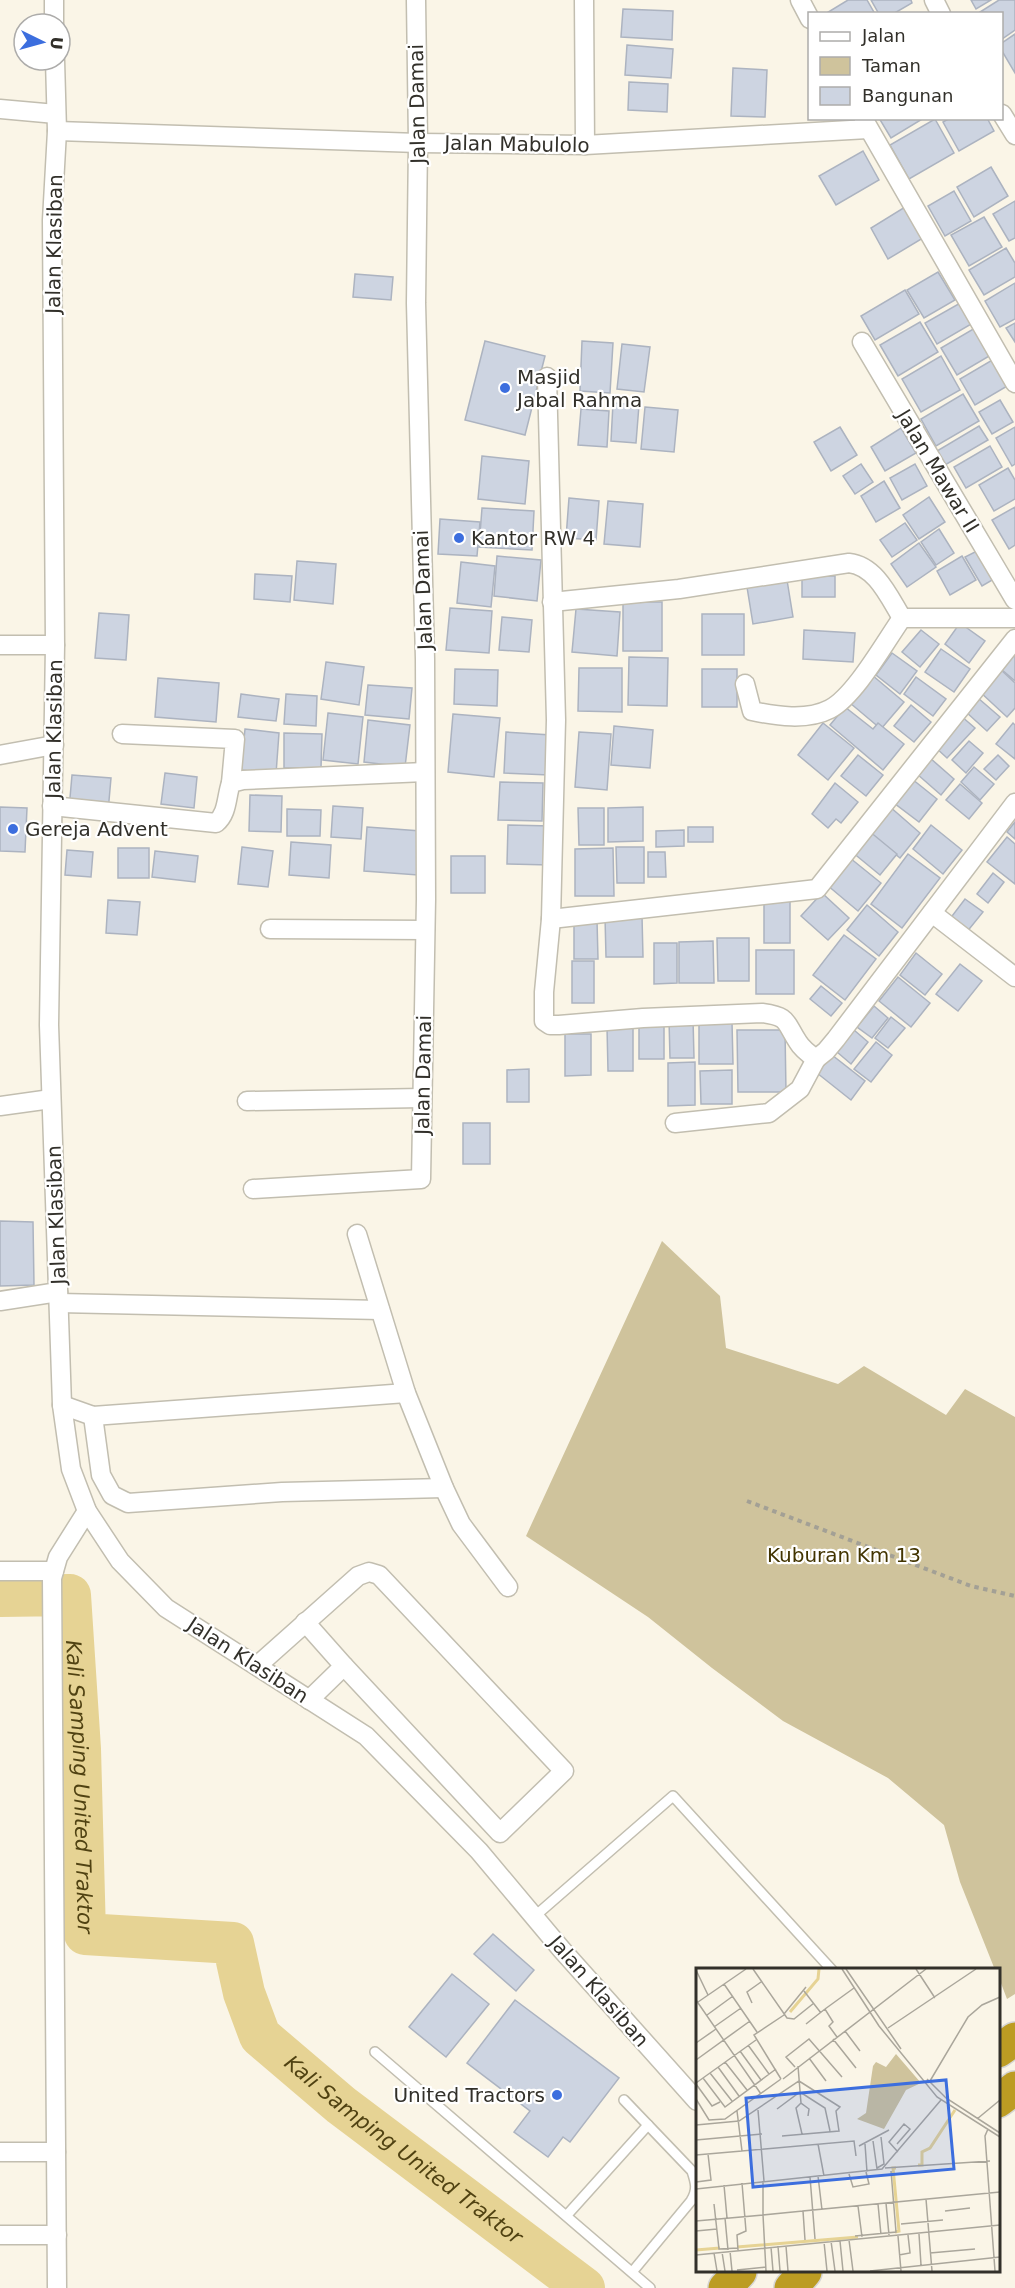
<svg xmlns="http://www.w3.org/2000/svg" width="1015" height="2288" font-family="'DejaVu Sans',sans-serif">
<rect width="100%" height="100%" fill="#faf5e7"/>
<!-- green -->
<polygon fill="#cfc39c" points="662,1241 720,1296 726,1348 838,1384 864,1366 946,1415 965,1389 1015,1417 1015,1994 1007,1999 999,1978 998,1970 995,1970 960,1882 944,1825 888,1778 783,1721 712,1668 648,1617 526,1536"/>
<g fill="none" stroke-linecap="round" stroke-linejoin="round">
<!-- river -->
<path stroke="#e6d394" stroke-width="42" id="s1" d="M0,1596L70,1595L80,1749L85,1934L233,1943L244,1993L260,2036L341,2105L584,2288"/>
</g>
<!-- building -->
<g fill="#cdd4e1" stroke="#acb3c0" stroke-width="1.5">
<polygon points="848,0 867,0 875,14 825,14"/>
<polygon points="871,0 911,0 912,3 893,14 879,14"/>
<polygon points="971,0 991,0 976,9"/>
<polygon points="999,0 1015,0 1015,30 1002,39 1002,14 980,12"/>
<polygon points="623,9 673,11 672,40 621,37"/>
<polygon points="1015,34 1015,73 1002,51 1002,43"/>
<polygon points="627,45 673,49 671,78 625,75"/>
<polygon points="733,68 767,70 765,117 731,116"/>
<polygon points="629,82 668,84 667,112 628,110"/>
<polygon points="879,118 924,118 891,138"/>
<polygon points="950,118 987,118 994,131 959,151 943,122"/>
<polygon points="935,119 954,153 909,179 890,145"/>
<polygon points="863,151 879,180 836,205 819,176"/>
<polygon points="991,167 1008,196 974,217 957,187"/>
<polygon points="954,191 971,221 945,236 928,206"/>
<polygon points="1015,201 1015,238 1009,241 993,214"/>
<polygon points="905,207 923,238 888,259 871,228"/>
<polygon points="984,217 1002,247 969,266 951,235"/>
<polygon points="1006,248 1015,263 1015,277 984,295 969,270"/>
<polygon points="938,272 955,300 924,318 907,290"/>
<polygon points="355,274 393,277 391,300 353,297"/>
<polygon points="1015,283 1015,319 1000,327 985,301"/>
<polygon points="905,290 919,314 875,340 861,316"/>
<polygon points="962,302 973,323 937,344 925,323"/>
<polygon points="920,322 938,352 898,376 880,345"/>
<polygon points="1015,323 1015,342 1006,328"/>
<polygon points="975,328 991,355 957,375 941,348"/>
<polygon points="485,341 545,356 525,435 465,420"/>
<polygon points="582,341 613,343 610,393 580,391"/>
<polygon points="622,344 650,347 644,392 617,389"/>
<polygon points="941,356 960,390 921,412 902,379"/>
<polygon points="994,359 1009,385 975,405 960,379"/>
<polygon points="963,394 979,421 936,446 921,419"/>
<polygon points="1000,400 1013,422 992,434 979,412"/>
<polygon points="613,403 639,405 636,443 611,441"/>
<polygon points="645,407 678,410 674,452 641,449"/>
<polygon points="581,409 609,411 607,447 578,445"/>
<polygon points="979,426 988,440 945,465 937,451"/>
<polygon points="840,427 857,455 831,471 814,442"/>
<polygon points="1015,427 1015,464 1012,466 996,438"/>
<polygon points="901,428 916,453 885,471 871,447"/>
<polygon points="990,446 1002,467 966,488 954,467"/>
<polygon points="482,456 529,461 525,504 478,499"/>
<polygon points="861,464 873,482 855,494 843,476"/>
<polygon points="915,464 927,486 902,500 890,478"/>
<polygon points="1008,468 1015,480 1015,499 994,511 979,485"/>
<polygon points="884,481 900,508 876,522 861,496"/>
<polygon points="929,497 945,522 919,539 903,515"/>
<polygon points="569,498 599,501 596,540 566,538"/>
<polygon points="608,501 643,504 640,547 604,544"/>
<polygon points="1015,507 1015,545 1009,549 992,520"/>
<polygon points="482,508 534,511 532,550 479,547"/>
<polygon points="440,519 480,522 477,556 438,554"/>
<polygon points="905,523 917,540 892,557 880,540"/>
<polygon points="939,529 954,553 936,565 921,542"/>
<polygon points="919,543 936,567 907,587 891,564"/>
<polygon points="977,551 994,579 982,586 965,557"/>
<polygon points="497,556 541,560 537,601 494,596"/>
<polygon points="962,556 976,580 950,595 937,571"/>
<polygon points="297,561 336,564 333,604 294,600"/>
<polygon points="461,562 495,566 491,607 457,603"/>
<polygon points="255,574 292,576 290,602 254,599"/>
<rect x="802" y="576" width="33" height="21"/>
<polygon points="787,580 793,617 753,624 747,587"/>
<rect x="623" y="602" width="39" height="49"/>
<polygon points="450,608 492,611 489,653 446,650"/>
<polygon points="576,609 620,612 617,656 572,652"/>
<polygon points="99,613 129,615 126,660 95,658"/>
<rect x="702" y="614" width="42" height="41"/>
<polygon points="502,617 532,620 529,652 499,650"/>
<polygon points="960,623 985,641 969,663 945,644"/>
<polygon points="804,630 855,633 853,662 803,659"/>
<polygon points="921,630 939,644 920,667 902,652"/>
<polygon points="941,649 970,669 954,692 925,672"/>
<polygon points="1015,652 1015,681 1001,669"/>
<polygon points="892,653 917,671 900,694 876,675"/>
<polygon points="629,657 668,658 667,706 628,705"/>
<polygon points="326,662 364,667 359,705 321,699"/>
<polygon points="579,668 622,668 622,712 578,711"/>
<polygon points="999,668 1015,683 1015,708 1007,717 979,691"/>
<polygon points="455,669 498,670 497,706 454,704"/>
<rect x="702" y="669" width="35" height="38"/>
<polygon points="872,675 904,702 881,729 850,703"/>
<polygon points="916,677 946,699 933,716 904,694"/>
<polygon points="158,678 219,683 216,722 155,717"/>
<polygon points="368,685 412,688 409,719 365,715"/>
<polygon points="241,694 279,699 276,721 238,717"/>
<polygon points="286,694 317,696 316,726 284,724"/>
<polygon points="978,698 1000,717 987,731 966,712"/>
<polygon points="911,705 931,722 914,742 894,726"/>
<polygon points="845,707 873,729 878,723 904,744 883,770 830,725"/>
<polygon points="328,713 363,717 358,764 323,760"/>
<polygon points="453,714 500,718 494,777 448,772"/>
<polygon points="961,716 975,728 947,758 934,746"/>
<polygon points="368,720 410,725 405,767 364,762"/>
<polygon points="823,723 854,748 828,780 798,755"/>
<polygon points="1013,723 1015,725 1015,759 996,744"/>
<polygon points="614,726 653,730 650,768 611,765"/>
<polygon points="245,729 279,733 276,774 241,770"/>
<polygon points="506,732 551,735 549,775 504,773"/>
<polygon points="579,732 611,734 607,790 575,787"/>
<polygon points="284,733 322,734 321,768 284,768"/>
<polygon points="969,741 983,753 966,773 952,760"/>
<polygon points="858,755 883,775 866,796 841,776"/>
<polygon points="998,755 1009,766 996,780 984,769"/>
<polygon points="930,758 954,779 941,795 917,774"/>
<polygon points="974,767 994,784 980,800 961,782"/>
<polygon points="165,773 197,777 194,808 161,804"/>
<polygon points="72,775 111,778 108,812 69,809"/>
<polygon points="912,779 937,799 919,822 894,803"/>
<polygon points="500,782 543,783 542,821 498,820"/>
<polygon points="835,783 858,802 841,823 836,819 828,828 812,814"/>
<polygon points="960,784 982,803 969,819 946,800"/>
<polygon points="250,795 282,796 281,832 249,831"/>
<polygon points="333,806 363,808 361,839 331,837"/>
<polygon points="889,806 920,833 900,858 868,832"/>
<polygon points="0,807 27,808 25,852 0,851"/>
<polygon points="643,807 643,841 608,842 608,808"/>
<polygon points="578,808 604,808 604,845 579,845"/>
<polygon points="287,809 321,810 320,836 287,836"/>
<polygon points="1015,822 1015,839 1007,832"/>
<polygon points="508,825 551,826 550,865 507,864"/>
<polygon points="931,825 962,850 943,874 913,849"/>
<polygon points="367,827 421,831 418,875 364,871"/>
<rect x="688" y="827" width="25" height="15"/>
<polygon points="684,830 684,846 656,847 656,831"/>
<polygon points="869,831 897,854 880,875 852,852"/>
<polygon points="1007,837 1015,844 1015,884 987,862"/>
<polygon points="291,842 331,845 329,878 289,875"/>
<polygon points="242,847 273,851 268,887 238,884"/>
<polygon points="616,847 644,847 644,883 617,883"/>
<rect x="118" y="848" width="31" height="30"/>
<polygon points="613,848 614,896 575,896 575,849"/>
<polygon points="67,850 93,852 91,877 65,875"/>
<polygon points="155,851 198,856 195,882 152,877"/>
<polygon points="648,852 665,852 666,877 648,877"/>
<polygon points="908,854 940,878 902,928 871,904"/>
<rect x="451" y="856" width="34" height="37"/>
<polygon points="850,858 881,883 858,911 827,885"/>
<polygon points="993,873 1004,882 988,903 977,894"/>
<polygon points="822,893 849,918 828,940 801,916"/>
<rect x="764" y="897" width="26" height="46"/>
<polygon points="965,899 983,912 966,933 949,920"/>
<polygon points="108,900 140,902 137,935 106,933"/>
<polygon points="867,905 898,932 879,956 847,930"/>
<polygon points="642,916 643,957 606,957 605,917"/>
<polygon points="574,920 597,920 598,959 574,959"/>
<polygon points="844,935 876,959 845,1000 813,975"/>
<polygon points="717,938 749,938 749,981 718,981"/>
<polygon points="713,941 714,983 679,983 679,942"/>
<polygon points="654,943 677,943 677,983 654,984"/>
<rect x="756" y="950" width="38" height="44"/>
<polygon points="916,953 942,974 925,995 900,975"/>
<rect x="572" y="961" width="22" height="42"/>
<polygon points="960,964 982,981 958,1011 936,994"/>
<polygon points="898,977 930,1003 911,1027 879,1001"/>
<polygon points="821,986 842,1003 831,1016 810,999"/>
<polygon points="874,1006 888,1018 872,1038 857,1027"/>
<polygon points="891,1017 905,1028 888,1048 875,1038"/>
<polygon points="693,1019 694,1058 670,1058 669,1020"/>
<rect x="639" y="1020" width="25" height="39"/>
<polygon points="699,1022 732,1022 733,1064 699,1064"/>
<polygon points="633,1026 633,1071 608,1071 607,1027"/>
<polygon points="737,1030 785,1030 786,1092 738,1092"/>
<polygon points="854,1030 868,1042 851,1064 837,1052"/>
<polygon points="565,1034 591,1034 591,1075 565,1076"/>
<polygon points="876,1042 892,1055 871,1082 854,1069"/>
<polygon points="832,1055 865,1081 851,1100 817,1073"/>
<polygon points="695,1062 695,1105 668,1106 668,1063"/>
<polygon points="529,1069 529,1102 507,1102 507,1070"/>
<polygon points="732,1070 732,1104 701,1104 700,1071"/>
<rect x="463" y="1123" width="27" height="41"/>
<polygon points="0,1221 33,1222 34,1285 0,1286"/>
<polygon points="493,1934 534,1970 516,1991 474,1954"/>
<polygon points="452,1974 489,2004 446,2057 409,2027"/>
<polygon points="515,2000 619,2078 570,2142 563,2137 548,2157 514,2132 530,2111 467,2063"/>
</g>
<g fill="none" stroke-linecap="round" stroke-linejoin="round">
<defs>
<g id="lane">
<polyline points="534,1917 673,1796 832,1970"/>
<polyline points="375,2052 650,2288"/>
<path d="M624,2100L692,2171C696,2183 698,2190 691,2201L633,2271"/>
<polyline points="567,2215 648,2125"/>
</g>
<g id="street">
<polyline points="54,0 54,24"/>
<polyline points="584,0 585,145"/>
<polyline points="800,0 810,19"/>
<polyline points="934,0 941,14"/>
<polyline points="55,60 57,131 52,220 55,645 49,1025 62,1405 71,1469 87,1511 120,1561 166,1608 366,1736 479,1851 562,1950 697,2101"/>
<polyline points="0,109 56,114"/>
<polyline points="1002,114 1015,135"/>
<polyline points="864,120 1015,383"/>
<polyline points="57,131 418,143 585,145 868,129"/>
<polyline points="862,342 1015,600"/>
<path d="M547,377L556,720L551,919L544,992V1021L550,1025H559L643,1018L762,1013C790,1017 784,1021 798,1042C802,1049 809,1054 816,1059L826,1051L836,1039L1015,803"/>
<path d="M552,602L679,589L849,563C876,566 889,597 902,618"/>
<polyline points="0,645 55,645"/>
<path d="M745,684L752,711C776,716 807,721 830,709C855,696 885,642 902,618H1015"/>
<polyline points="122,734 235,739 231,783"/>
<polyline points="0,755 54,745"/>
<path d="M52,806L216,823C228,813 226,797 231,783L243,780L425,772"/>
<polyline points="932,913 1015,977"/>
<polyline points="551,919 817,889 1015,639"/>
<polyline points="270,929 425,930"/>
<polyline points="247,1101 422,1098"/>
<polyline points="0,1106 51,1099"/>
<polyline points="675,1123 769,1113 800,1089 816,1059"/>
<polyline points="253,1189 421,1179 426,899 425,659 416,303 418,143 416,0"/>
<polyline points="357,1234 406,1393 444,1488 461,1524 508,1587"/>
<polyline points="0,1301 58,1292"/>
<polyline points="59,1303 380,1310"/>
<polyline points="62,1405 93,1416 406,1393"/>
<polyline points="93,1416 101,1475 112,1495 128,1503 282,1492 444,1488"/>
<polyline points="0,1571 54,1571"/>
<polyline points="305,1622 344,1666 309,1700"/>
<polyline points="257,1666 358,1576 369,1572 379,1575 564,1771 500,1833 344,1666"/>
<polyline points="0,2152 56,2152"/>
<polyline points="0,2235 57,2235"/>
<polyline points="57,2288 52,1578 58,1557 87,1511"/>
</g>
<g id="highway">
<polyline points="998,2051 1015,2039"/>
<polyline points="998,2101 1015,2088"/>
<polyline points="725,2288 740,2272"/>
<polyline points="791,2288 805,2272"/>
</g>
</defs>
<!-- lane casing -->
<use href="#lane" stroke="#c2beb0" stroke-width="12"/>
<!-- street casing -->
<use href="#street" stroke="#c2beb0" stroke-width="21"/>
<!-- highway casing -->
<use href="#highway" stroke="#d6d6d4" stroke-width="36"/>
<!-- path -->
<polyline stroke="#a3a095" stroke-width="4" stroke-dasharray="4.5 4.5" stroke-linecap="butt" points="747,1501 971,1586 1015,1596"/>
<!-- lane -->
<use href="#lane" stroke="#fff" stroke-width="9"/>
<!-- street -->
<use href="#street" stroke="#fff" stroke-width="18"/>
<!-- highway -->
<use href="#highway" stroke="#bc9c23" stroke-width="33"/>
</g>
<!-- markers -->
<g fill="#3c6ede" stroke="#fff" stroke-width="2">
<circle cx="505" cy="388" r="6"/>
<circle cx="459" cy="538" r="6"/>
<circle cx="13" cy="829" r="6"/>
<circle cx="557" cy="2095" r="6"/>
</g>
<g text-anchor="middle" dominant-baseline="central" stroke-width="4.5" stroke-linejoin="round" paint-order="stroke">
<!-- street labels -->
<g font-size="20" fill="#32302a" stroke="#fff">
<text transform="translate(417 104) rotate(-91)">Jalan Damai</text>
<text transform="translate(517 144) rotate(1)">Jalan Mabulolo</text>
<text transform="translate(54 244) rotate(-89)">Jalan Klasiban</text>
<text transform="translate(938 471) rotate(59)">Jalan Mawar II</text>
<text transform="translate(423 590) rotate(-92)">Jalan Damai</text>
<text transform="translate(54 729) rotate(-89)">Jalan Klasiban</text>
<text transform="translate(423 1075) rotate(-89)">Jalan Damai</text>
<text transform="translate(56 1215) rotate(-92)">Jalan Klasiban</text>
<text transform="translate(248 1660) rotate(33)">Jalan Klasiban</text>
<text transform="translate(599 1991) rotate(49)">Jalan Klasiban</text>
</g>
<!-- poi labels -->
<g font-size="20" fill="#32302a" stroke="#fff" text-anchor="start">
<text x="517" y="377">Masjid<tspan x="517" dy="23">Jabal Rahma</tspan></text>
<text x="471" y="538">Kantor RW 4</text>
<text x="25" y="829">Gereja Advent</text>
<text x="545" y="2095" text-anchor="end">United Tractors</text>
</g>
<!-- park labels -->
<g font-size="20" fill="#423400" stroke="#fff">
<text x="844" y="1555">Kuburan Km 13</text>
</g>
<!-- water labels -->
<g font-size="21" font-style="italic" fill="#504212" stroke="#fff">
<text stroke="none"><textPath href="#s1" startOffset="262">Kali Samping United Traktor</textPath></text>
<text stroke="none"><textPath href="#s1" startOffset="838">Kali Samping United Traktor</textPath></text>
</g>
</g>
<!-- overview -->
<g transform="translate(696 1968)">
<rect width="304" height="304" fill="#faf5e7"/>
<path d="M200,86L225,115L210,122L188,161L161,151L170,145L177,98L180,94L190,99Z" fill="#cfc39c"/>
<path fill="none" stroke="#e6d394" stroke-width="3" d="M94,44L122,11L123,1M222,197H226V184L234,180L259,142M199,264L203,263L197,200H200M41,279L162,269M0,282L24,280"/>
<path fill="none" stroke="#aaa69b" stroke-width="1.5" d="M57,1L91,50L98,51L118,35M146,1L183,58L241,129L304,169M150,1L205,81M220,1L239,30M0,2L12,27M28,16L61,64M108,23L125,45M0,32L65,126M2,34L50,1M56,35L51,24L65,14M129,41L158,20M88,46L110,19M11,47L37,28M110,56L129,41L137,54L133,58L141,69M18,59L45,40M192,60L280,1M149,63L164,83M137,71L160,100M0,75L20,61M52,77L73,106M44,83L65,112M113,90L130,113M0,92L54,53M29,94L51,122M102,98L105,135L113,141L112,148M22,99L43,128M99,99L90,89L113,71L146,109M14,105L36,133M7,110L29,139L80,101M85,111L58,67L88,47M87,111L230,1M231,111L250,130L304,165M234,113L272,49L286,37L304,29M0,115L60,72M0,116L16,138L24,134M0,131L13,152L29,151L85,111M105,135L100,140L106,166M81,141L104,124L129,140L134,163M62,142L68,213M41,143L46,183L158,173L160,188M281,151L304,132M0,157L43,153L103,113L144,139L140,143L143,163L86,168M292,161L289,168L299,303M0,172L66,166M177,173L181,201M122,176L128,208M169,176L171,204M201,176L214,161L208,156L193,174L202,184M163,178L193,162M0,187L46,183M181,200L188,196L185,169M189,200L294,193M153,206L157,219L173,216L170,204M122,208L126,242M114,209L119,271M0,214L15,212L12,186M28,217L31,250M0,221L186,201L245,132M230,231L236,303M190,235L193,267M18,236L23,281L42,280M182,236L185,267M162,238L166,269M249,243L274,240M29,250L32,282M0,253L67,247V213M205,256L247,252M0,263L21,261M223,266L225,297M159,268L200,264L195,203M202,268L205,303M109,272L107,243L304,224M153,272L157,303M135,273L139,303M144,273L147,303M128,274L131,303M82,278L84,303M90,278L92,303M75,279L77,303M42,282L41,267L50,263L46,215M34,283L36,303M26,284L29,303M18,285L21,303M234,285L279,281M0,287L304,257M203,287L214,285L212,267M41,302L70,299M70,303L67,247L107,243M174,303L304,289"/>
<path fill="#3c6ede" fill-opacity="0.15" stroke="#3c6ede" stroke-width="3" d="M250,112L258,201L57,219L50,130Z"/>
<rect width="304" height="304" fill="none" stroke="#32302a" stroke-width="3"/>
</g>
<!-- legend -->
<rect x="808" y="12" width="195" height="108" fill="#ffffff" stroke="#adacaa" stroke-width="1.5"/>
<rect x="820" y="32" width="30" height="9" fill="#ffffff" stroke="#adacaa" stroke-width="1.5"/>
<text x="862" y="42" font-size="18" fill="#32302a">Jalan</text>
<rect x="820" y="57" width="30" height="18" fill="#cfc39c" stroke="#adacaa" stroke-width="1.5"/>
<text x="862" y="72" font-size="18" fill="#32302a">Taman</text>
<rect x="820" y="87" width="30" height="18" fill="#cdd4e1" stroke="#adacaa" stroke-width="1.5"/>
<text x="862" y="102" font-size="18" fill="#32302a">Bangunan</text>
<!-- north arrow -->
<g transform="translate(42 42) rotate(95)"><circle r="28" fill="#ffffff" stroke="#adacaa" stroke-width="1.5"/>
<path d="M0-4.5L10 22L0 15L-10 22Z" fill="#3c6ede"/>
<text y="-9" font-size="16" font-weight="bold" text-anchor="middle" fill="#32302a">U</text>
</g>
</svg>
